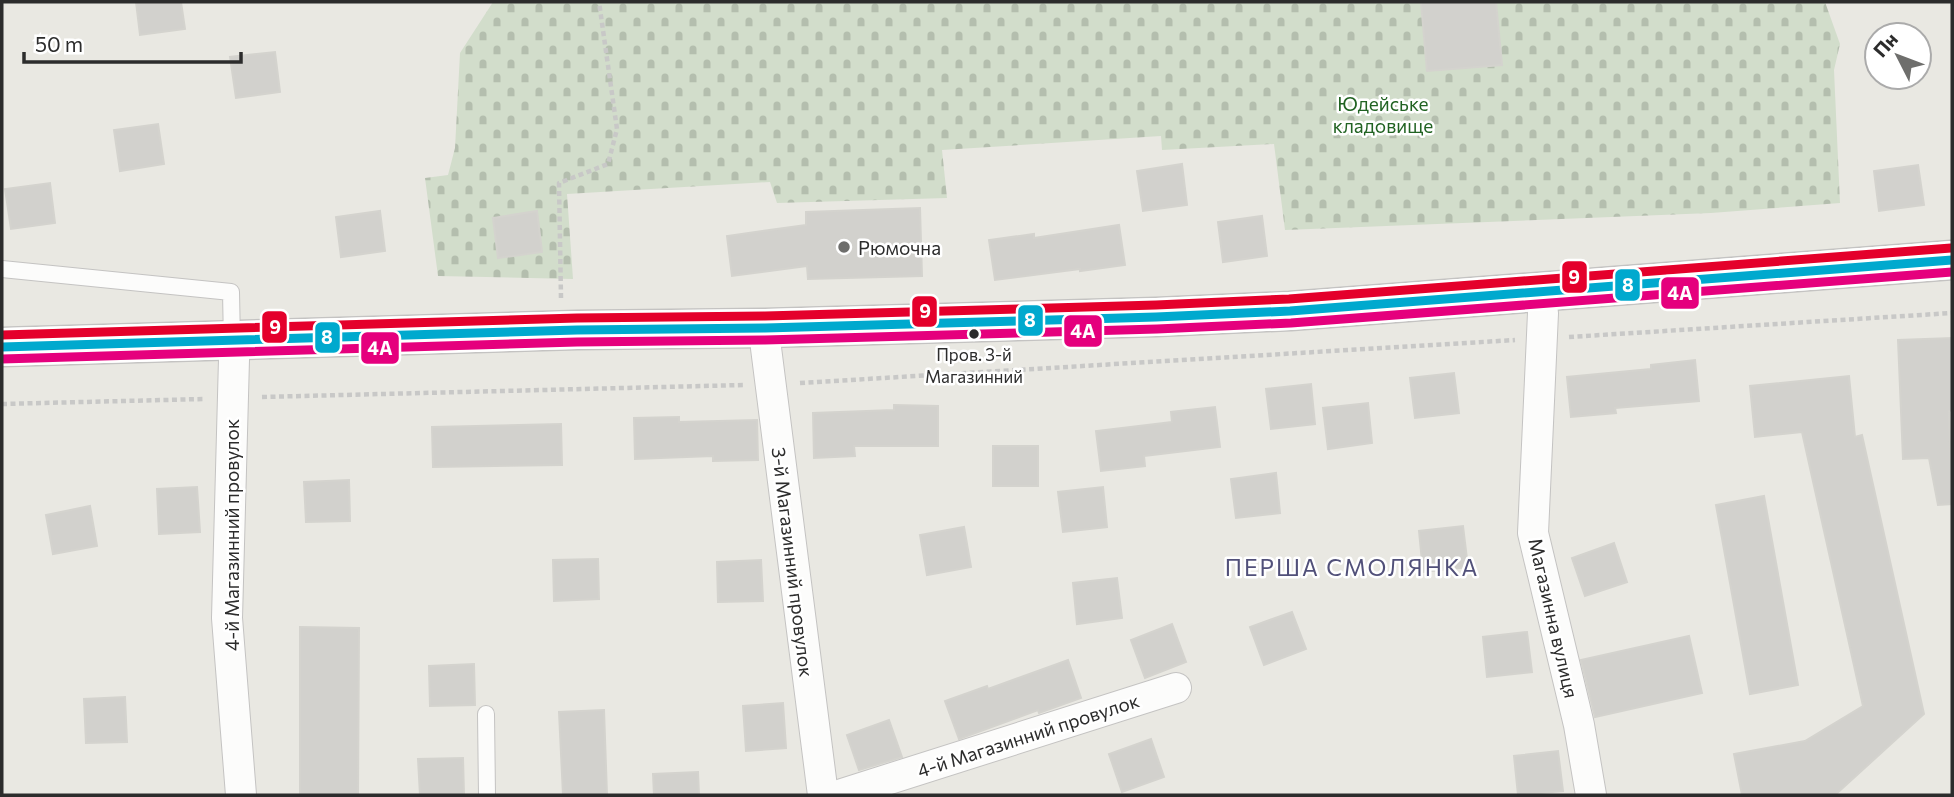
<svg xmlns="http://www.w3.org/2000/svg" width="1954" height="797" font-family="Commissioner,sans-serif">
<defs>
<pattern id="cemetery-stones" width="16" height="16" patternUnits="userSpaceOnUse" patternTransform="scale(1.75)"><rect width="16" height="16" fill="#d2ddcb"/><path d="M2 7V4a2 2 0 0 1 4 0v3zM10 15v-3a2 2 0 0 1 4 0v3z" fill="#b4beae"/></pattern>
</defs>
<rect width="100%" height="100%" fill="#e9e8e2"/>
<!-- cemetery -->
<polygon fill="url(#cemetery-stones)" points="493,2 1825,2 1840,44 1834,70 1840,203 1711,213 1285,230 1274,144 1162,150 1161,136 942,150 947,198 777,203 770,182 567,194 573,279 438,276 425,178 448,175 455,148 460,53"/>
<!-- building -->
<g fill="#d2d1cd" stroke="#d4d3ce" stroke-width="2">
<polygon points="136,2 181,2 185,29 140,35"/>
<polygon points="1421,2 1496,2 1502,65 1427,71"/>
<polygon points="275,52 280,92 236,98 230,57"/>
<polygon points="158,124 164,164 120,171 114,130"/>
<polygon points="1182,164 1187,205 1143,211 1137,171"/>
<polygon points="1918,165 1924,205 1879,211 1874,171"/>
<polygon points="50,183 55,223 11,229 5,189"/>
<polygon points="920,208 922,276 808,279 807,266 732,276 727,236 806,225 806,212"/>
<polygon points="380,211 385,251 341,257 336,217"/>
<polygon points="537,211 542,252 498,258 493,218"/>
<polygon points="1262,216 1267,256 1223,262 1218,222"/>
<polygon points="1119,225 1125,265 1080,271 1080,269 995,280 989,240 1034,234 1034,238"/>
<polygon points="1952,338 1952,410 1949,411 1952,504 1938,505 1929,458 1903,459 1898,340"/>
<polygon points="1695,360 1699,401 1615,408 1616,413 1571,417 1567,377 1651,369 1651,365"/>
<polygon points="1454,373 1459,413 1415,418 1410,378"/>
<polygon points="1849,376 1855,437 1862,435 1924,714 1835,795 1742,795 1734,754 1805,741 1863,706 1802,432 1755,437 1750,386"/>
<polygon points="1311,384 1315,424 1271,429 1266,389"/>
<polygon points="1368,403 1372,443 1328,449 1323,408"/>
<polygon points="894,405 938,406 938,446 854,446 855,456 814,458 813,413 894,410"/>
<polygon points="1215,407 1220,447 1144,456 1145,466 1101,471 1096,431 1172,422 1171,412"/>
<polygon points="679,417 679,422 757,420 758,460 713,461 713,456 635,459 634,418"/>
<polygon points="561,424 562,465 433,467 432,427"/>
<rect x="993" y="446" width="45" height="40"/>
<polygon points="1276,473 1280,513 1236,518 1231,479"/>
<polygon points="349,480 350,521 306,522 304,482"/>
<polygon points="197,487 200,532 159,534 157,489"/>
<polygon points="1103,487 1107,527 1063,532 1058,492"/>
<polygon points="1764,496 1798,685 1750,694 1716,505"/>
<polygon points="90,506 97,546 53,554 46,515"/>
<polygon points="1463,526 1468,567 1423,572 1419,531"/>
<polygon points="964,527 971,567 927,575 920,535"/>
<polygon points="1614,543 1627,582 1585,596 1572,558"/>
<polygon points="598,559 599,599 554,601 553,560"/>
<polygon points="761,560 763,601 718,602 717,562"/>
<polygon points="1117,578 1122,618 1077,624 1073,583"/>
<polygon points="1292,612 1306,649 1264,665 1250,627"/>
<polygon points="1172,624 1186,662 1145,678 1131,640"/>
<polygon points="300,627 359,628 358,795 300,795"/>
<polygon points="1527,632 1532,672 1487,677 1483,637"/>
<polygon points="1689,636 1702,693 1595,717 1581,660"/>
<polygon points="1068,660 1081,698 1039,713 1038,710 959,739 945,701 987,686 988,689"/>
<polygon points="474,664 475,705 430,706 429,666"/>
<polygon points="125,697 127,742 86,743 84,699"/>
<polygon points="783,703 786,748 746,751 743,706"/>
<polygon points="604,710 607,795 563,795 559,712"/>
<polygon points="889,720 902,757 859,770 847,735"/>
<polygon points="1151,739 1164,777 1122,792 1109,754"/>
<polygon points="1558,751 1563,791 1518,795 1514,756"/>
<polygon points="463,758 464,795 420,795 418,759"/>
<polygon points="698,772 699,795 654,795 653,774"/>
</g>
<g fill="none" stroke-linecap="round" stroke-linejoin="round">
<defs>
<g id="service">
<polyline points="2,269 231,292 232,342"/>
<polyline points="486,714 487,795"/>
</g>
<g id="minor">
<polyline points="1543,313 1533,533 1579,725 1591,795"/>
<polyline points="765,328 766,348 823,795"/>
<polyline points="234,359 227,618 241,795"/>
<polyline points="839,795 1176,688"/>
</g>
<polyline id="secondary" points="2,347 577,330 765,328 1156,317 1290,311 1952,260"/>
</defs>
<!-- service casing -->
<use href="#service" stroke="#c4c3c2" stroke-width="18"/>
<!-- minor casing -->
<use href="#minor" stroke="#c4c3c2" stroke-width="32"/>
<!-- secondary casing -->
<use href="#secondary" stroke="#c4c3c2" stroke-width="41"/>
<!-- path -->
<g stroke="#c8c8c7" stroke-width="4.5" stroke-dasharray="5 3.5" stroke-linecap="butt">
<polyline points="561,298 559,183 608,164 617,129 599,2"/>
<polyline points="1569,337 1952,313"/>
<polyline points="800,383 1515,340"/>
<polyline points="262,397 743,385"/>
<polyline points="2,404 204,399"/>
</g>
<!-- service -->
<use href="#service" stroke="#fcfcfb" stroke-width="16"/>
<!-- minor -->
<use href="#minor" stroke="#fcfcfb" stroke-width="30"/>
<!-- secondary -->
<use href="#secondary" stroke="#fcfcfb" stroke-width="38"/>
<defs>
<polyline id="bus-1" points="2,347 577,330 765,328 1156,317 1290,311 1952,260"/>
<polyline id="bus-2" points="2,359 577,342 765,340 1157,329 1291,323 1952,272"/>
<polyline id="bus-3" points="2,335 577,318 765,316 1156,305 1289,299 1951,248"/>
</defs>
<!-- bus-1 casing -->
<use href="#bus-1" stroke="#fff" stroke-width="14"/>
<!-- bus-2 casing -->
<use href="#bus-2" stroke="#fff" stroke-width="14"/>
<!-- bus-3 casing -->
<use href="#bus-3" stroke="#fff" stroke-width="14"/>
<!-- bus-1 -->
<use href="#bus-1" stroke="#00a9ce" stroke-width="9"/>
<!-- bus-2 -->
<use href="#bus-2" stroke="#e5007d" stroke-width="9"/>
<!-- bus-3 -->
<use href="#bus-3" stroke="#e4002b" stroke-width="9"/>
</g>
<!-- markers -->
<circle fill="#6e6e6c" stroke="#fff" stroke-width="2.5" cx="844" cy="247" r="7"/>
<circle fill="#2c2c2c" stroke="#fff" stroke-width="2.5" cx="974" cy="334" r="6"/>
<g text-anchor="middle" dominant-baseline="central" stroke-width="5" stroke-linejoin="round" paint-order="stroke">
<!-- bus labels -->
<g font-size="17" fill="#2c2c2c" stroke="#fff">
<text x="974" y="354">Пров. 3-й<tspan x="974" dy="22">Магазинний</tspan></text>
</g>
<!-- park labels -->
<g font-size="19" fill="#216322" stroke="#fff">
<text x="1383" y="103">Юдейське<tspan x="1383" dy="22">кладовище</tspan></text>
</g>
<!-- poi labels -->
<g font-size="19" fill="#2c2c2c" stroke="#fff" text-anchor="start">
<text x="858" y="247">Рюмочна</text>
</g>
<!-- street labels -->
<g font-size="19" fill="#2c2c2c" stroke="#fff">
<text transform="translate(231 535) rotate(-90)">4-й Магазинний провулок</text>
<text transform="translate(793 562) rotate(83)">3-й Магазинний провулок</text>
<text transform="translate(1554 618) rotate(77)">Магазинна вулиця</text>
<text transform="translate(1028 735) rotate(-18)">4-й Магазинний провулок</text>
</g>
<!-- quarter labels -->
<g font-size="23" letter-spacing="2" fill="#515079" stroke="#fff">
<text x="1352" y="567">ПЕРША СМОЛЯНКА</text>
</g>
</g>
<g stroke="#fff" stroke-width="2.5">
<rect x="1561" y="260" width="27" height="34" rx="7" fill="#e4002b"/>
<rect x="1614" y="268" width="27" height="34" rx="7" fill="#00a9ce"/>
<rect x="1660" y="276" width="40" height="34" rx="7" fill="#e5007d"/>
<rect x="911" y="295" width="27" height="33" rx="7" fill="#e4002b"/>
<rect x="1017" y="304" width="27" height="33" rx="7" fill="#00a9ce"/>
<rect x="261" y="310" width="27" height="34" rx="7" fill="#e4002b"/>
<rect x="1063" y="314" width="40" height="34" rx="7" fill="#e5007d"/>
<rect x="314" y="321" width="27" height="33" rx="7" fill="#00a9ce"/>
<rect x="360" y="331" width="40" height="34" rx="7" fill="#e5007d"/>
</g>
<g font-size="19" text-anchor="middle" font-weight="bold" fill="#fff">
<text x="1574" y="284">9</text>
<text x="1628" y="292">8</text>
<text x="1680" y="300">4А</text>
<text x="925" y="318">9</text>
<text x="1030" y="327">8</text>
<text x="275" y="334">9</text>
<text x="1083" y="338">4А</text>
<text x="327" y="344">8</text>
<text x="380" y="355">4А</text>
</g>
<!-- border -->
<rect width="1954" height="797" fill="none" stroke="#2c2c2c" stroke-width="7"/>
<!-- north arrow -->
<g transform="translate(1898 56) rotate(312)"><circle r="33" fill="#ffffff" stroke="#ababab" stroke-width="2"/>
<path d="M0-5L12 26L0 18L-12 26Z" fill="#6e6e6c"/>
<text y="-10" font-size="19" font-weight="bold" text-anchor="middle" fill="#2c2c2c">Пн</text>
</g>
<!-- scale -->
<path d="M24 52v10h217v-10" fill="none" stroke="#2c2c2c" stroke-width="3.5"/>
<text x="35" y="52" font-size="21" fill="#2c2c2c" stroke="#ffffff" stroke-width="5" paint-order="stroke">50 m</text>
</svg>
